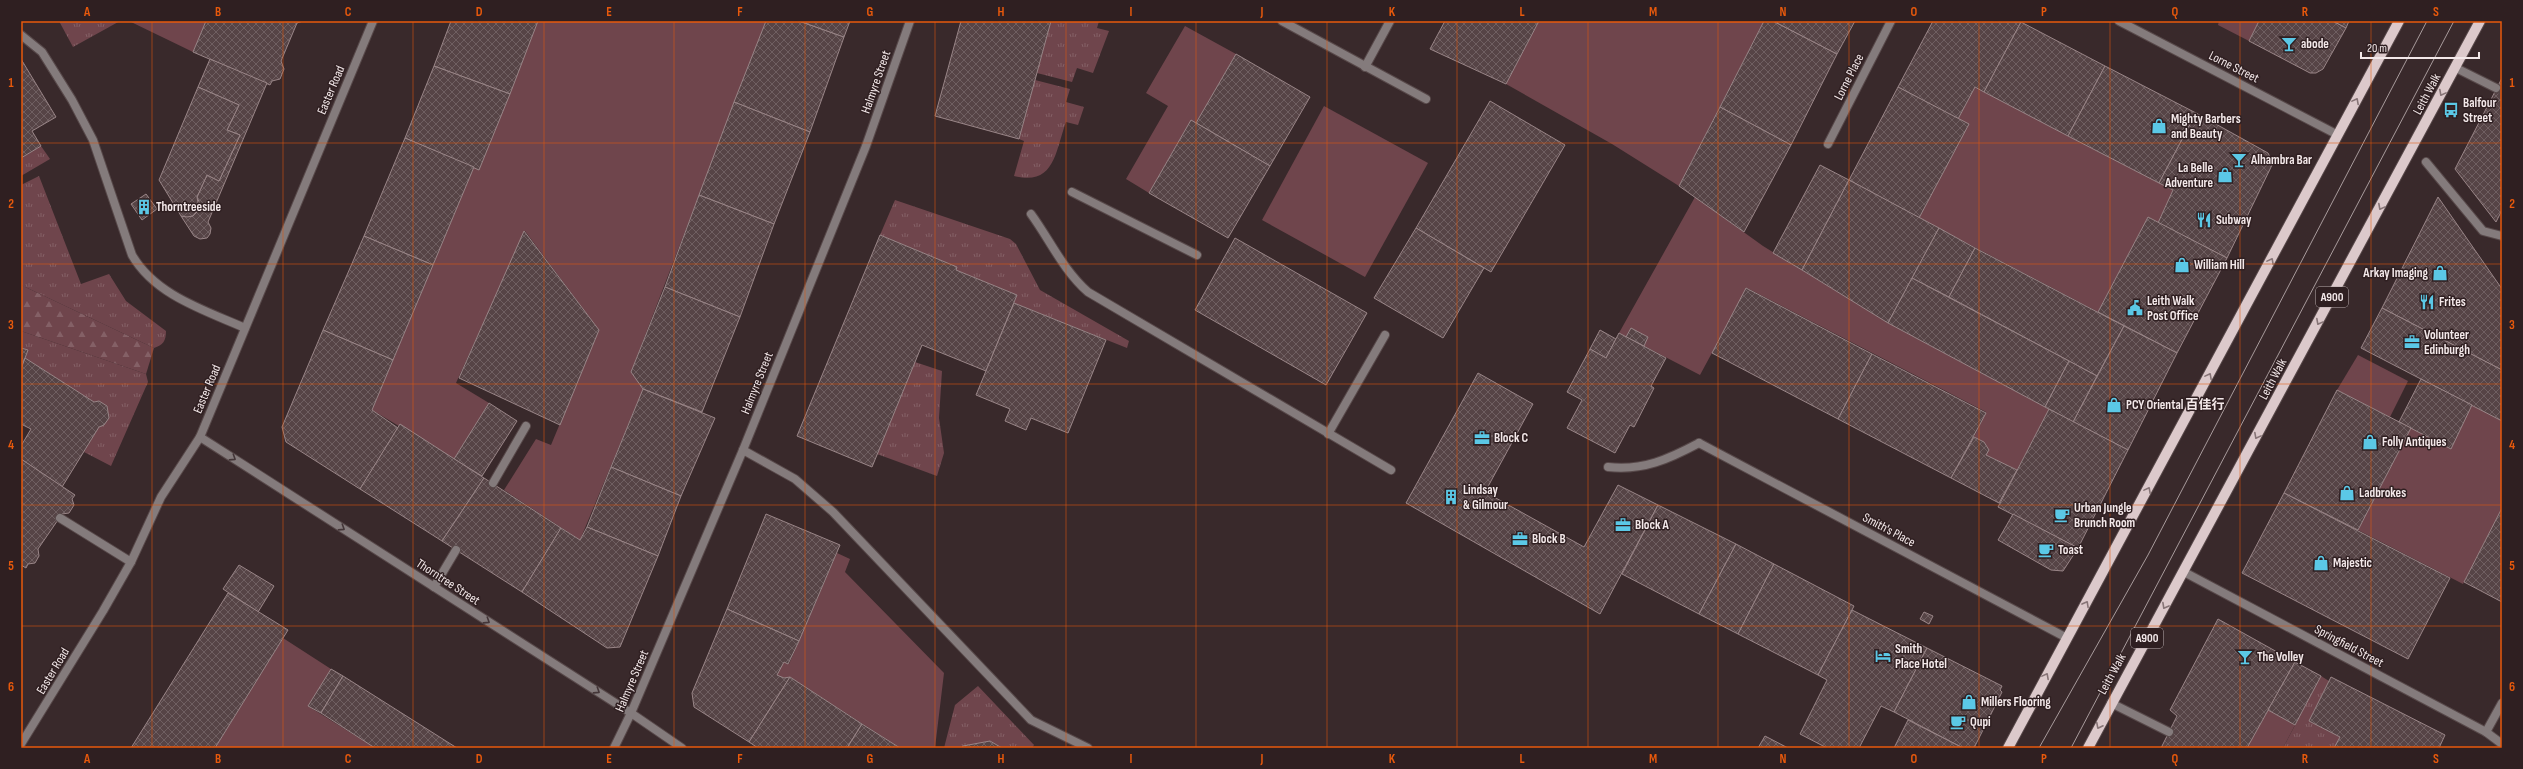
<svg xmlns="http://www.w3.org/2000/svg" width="2523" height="769" font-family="'Sofia Sans Condensed','Noto Sans SC',sans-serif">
<defs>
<pattern id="grass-tufts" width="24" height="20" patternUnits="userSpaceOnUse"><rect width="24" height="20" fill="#6f454c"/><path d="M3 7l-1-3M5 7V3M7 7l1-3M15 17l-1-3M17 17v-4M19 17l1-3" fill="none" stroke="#846066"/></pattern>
<pattern id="forest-firs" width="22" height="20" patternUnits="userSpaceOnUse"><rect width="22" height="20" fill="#6f454c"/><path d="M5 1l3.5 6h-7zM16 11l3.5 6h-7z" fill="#846066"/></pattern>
<pattern id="building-cross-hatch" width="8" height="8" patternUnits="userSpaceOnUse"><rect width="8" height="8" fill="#564446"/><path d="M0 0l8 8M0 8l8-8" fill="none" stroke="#6f5f61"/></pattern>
</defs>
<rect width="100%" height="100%" fill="#39292b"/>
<!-- grass -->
<g fill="url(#grass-tufts)">
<polygon points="59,21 120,21 73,47"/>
<polygon points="1051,21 1099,21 1097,28 1109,31 1093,73 1077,68 1072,82 1037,73"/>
<path d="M1035,80L1070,89L1066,102L1084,107L1078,125L1066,122C1055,152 1055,186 1014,176L1024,141L1019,139Z"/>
<polygon points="41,146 50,159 21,176 21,158"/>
<path d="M39,176L81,284L109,274L126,301L166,331C166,341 163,345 154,348L21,285V185Z"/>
<polygon points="895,200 1010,239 1016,244 1040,290 1129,341 1127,348 1014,303 1017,295 956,270 957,267 880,235"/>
<polygon points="21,331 146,374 148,382 111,466 84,452 99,427 104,425 109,418 107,406 99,401 94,402 25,358 28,350 21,348"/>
<polygon points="915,362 942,371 939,418 944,453 937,476 877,454"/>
<polygon points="2321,676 2329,681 2309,721 2340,737 2334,748 2283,748"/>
<polygon points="978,686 1034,745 1032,748 1002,748 990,741 959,748 944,748 955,705"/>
</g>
<!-- forest -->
<polygon fill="url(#forest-firs)" points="21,285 154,348 146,374 21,331"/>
<!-- garden -->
<g fill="#6f454c">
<polygon points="129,21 206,21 193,52"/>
<polygon points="538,21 766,21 631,372 643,389 580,540 504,490 536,439 551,445 599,330 525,231 456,383 489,403 454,459 372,410 474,167 479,170"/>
<polygon points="1539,21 1764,21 1679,186 1612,144 1506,84"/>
<polygon points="2219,21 2259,21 2249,41 2218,25"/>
<polygon points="1185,26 1236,54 1196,123 1191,120 1149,193 1126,179 1168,106 1146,93"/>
<polygon points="1975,87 2173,190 2158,223 2148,217 2098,312 1919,218 1968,124 1958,119"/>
<polygon points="1324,106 1428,163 1365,277 1262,220"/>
<polygon points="1695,197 1763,246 1888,323 2049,409 2017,470 1986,455 1989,450 1984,442 1974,437 1986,412 1747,288 1700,375 1644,346 1648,337 1631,328 1626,337 1619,333"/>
<polygon points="2358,355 2408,381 2390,417 2337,390"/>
<polygon points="2472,405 2502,421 2502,508 2463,584 2358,530 2411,428"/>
<polygon points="837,553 850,559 845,572 944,673 935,748 900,748 790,677 784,678 777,675 784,662 789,664"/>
<polygon points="283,638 331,669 308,706 375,748 215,748"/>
<polygon points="2268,710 2295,725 2283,748 2247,748"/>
</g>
<!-- building -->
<g fill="url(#building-cross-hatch)" stroke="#998587">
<polygon points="206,21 303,21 297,23 281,61 284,69 280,79 272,81 270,85 193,52"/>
<polygon points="538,21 510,94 434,66 451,21"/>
<polygon points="766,21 799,21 844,37 810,132 734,102"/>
<polygon points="799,21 850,21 844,37"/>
<polygon points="961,21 1051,21 1019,139 935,116"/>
<polygon points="1445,21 1539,21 1506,84 1430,49"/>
<polygon points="1764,21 1773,21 1837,54 1791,145 1720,107"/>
<polygon points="1779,21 1855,21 1837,54 1777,23"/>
<polygon points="1933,21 2021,22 1984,92 1975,87 1958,119 1898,87"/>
<polygon points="2259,21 2333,21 2346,28 2323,69 2316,73 2310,73 2249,41"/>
<polygon points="2333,21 2349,21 2346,28"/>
<polygon points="2021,22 2105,66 2068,136 1984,92"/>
<polygon points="1236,54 1310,97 1270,166 1196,123"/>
<polygon points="21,59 56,117 32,131 41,146 21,158"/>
<polygon points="210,59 267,83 208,222 211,228 210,234 207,238 200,239 194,236 181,216 193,216 198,211 200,204 197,197 207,175 219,181 240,135 227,130 239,105 198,87"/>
<polygon points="434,66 510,94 479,170 405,138"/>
<polygon points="2105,66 2196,113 2159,183 2068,136"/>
<polygon points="2502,78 2502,210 2496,222 2455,169"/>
<polygon points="198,87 239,105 227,130 240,135 219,181 207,175 197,197 199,208 193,216 187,217 181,216 159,180"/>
<polygon points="1898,87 1969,124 1919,218 1849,180"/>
<polygon points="1490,101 1565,145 1491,272 1416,228"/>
<polygon points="734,102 810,132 774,224 699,195"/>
<polygon points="1720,107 1791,145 1744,232 1679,186"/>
<polygon points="2196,113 2268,153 2273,163 2227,258 2158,223 2173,190 2159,183"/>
<polygon points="1191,120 1270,166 1228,238 1149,193"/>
<polygon points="405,138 474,167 433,265 364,236"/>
<polygon points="1820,165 1849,180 1802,270 1773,253"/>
<polygon points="1849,180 1939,228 1888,323 1802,270"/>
<polygon points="146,194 157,209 142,220 131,204"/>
<polygon points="699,195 774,224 740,317 665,287"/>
<polygon points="2438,197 2502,289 2502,370 2382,308"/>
<polygon points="2148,217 2227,258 2177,353 2098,312"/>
<polygon points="1416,228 1484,268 1443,338 1374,298"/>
<polygon points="1939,228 1975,248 1949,297 1912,278"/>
<polygon points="524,231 599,330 560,425 459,378"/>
<polygon points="880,235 957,267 956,270 1017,295 986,371 922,345 872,467 797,436"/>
<polygon points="364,236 433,265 393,360 323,330"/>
<polygon points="1235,238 1367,313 1326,385 1195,310"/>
<polygon points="1975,248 2124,326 2097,376 1949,297"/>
<polygon points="1912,278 2069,361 2045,407 1888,323"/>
<polygon points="665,287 740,317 702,412 643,389 631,372"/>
<polygon points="1746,288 1872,354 1838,419 1712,353"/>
<polygon points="1014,303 1106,340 1068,433 1031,418 1026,430 1005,421 1010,409 976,395"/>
<polygon points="2382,308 2502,370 2502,421 2361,348"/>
<polygon points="2124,326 2177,353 2128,450 2073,422"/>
<polygon points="1631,328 1648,337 1644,346 1626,337"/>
<polygon points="323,330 393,360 372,410 398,428 360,489 286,442 282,427"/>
<polygon points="1600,330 1616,339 1606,358 1590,349"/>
<polygon points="1619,333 1666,358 1651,386 1654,388 1634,427 1630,425 1615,453 1567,428 1582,400 1567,392 1590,349 1606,358"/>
<polygon points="21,348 28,350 21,369"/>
<polygon points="1872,354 1986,413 1951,478 1838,419"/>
<polygon points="25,358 94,402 99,401 107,406 109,418 104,425 99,427 62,487 21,459 21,446 31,429 21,424 21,369"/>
<polygon points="2069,361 2097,376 2073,422 2045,407"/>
<polygon points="1478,373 1533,404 1485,492 1584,547 1618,485 1658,505 1600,614 1406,503"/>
<polygon points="2421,379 2472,405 2451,449 2399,422"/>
<polygon points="643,389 715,418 681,496 611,467"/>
<polygon points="2337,390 2411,428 2358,530 2284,493"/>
<polygon points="489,403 517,421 482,476 454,459"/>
<polygon points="2049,409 2128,450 2078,548 1998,507"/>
<polygon points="400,424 484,478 442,541 360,489"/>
<polygon points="1974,437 1984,442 1989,450 1986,455 2017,470 1999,503 1951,478"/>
<polygon points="21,459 75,495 72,499 74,505 69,513 62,514 38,549 39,556 35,563 28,564 26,568 21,565"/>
<polygon points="611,467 681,496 658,556 587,527"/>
<polygon points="484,478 561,528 522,592 442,541"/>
<polygon points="2284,493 2450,578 2408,659 2242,573"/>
<polygon points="1658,505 1736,544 1699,614 1622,574"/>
<polygon points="2502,508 2502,602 2464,582"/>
<polygon points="766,514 840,545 799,641 727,609"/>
<polygon points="2013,514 2078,548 2063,571 2051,570 1998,540"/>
<polygon points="587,527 658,556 620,647 607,648 522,592 561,528 580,540"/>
<polygon points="1736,544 1774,564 1738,634 1699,614"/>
<polygon points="1774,564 1854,606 1818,675 1738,634"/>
<polygon points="239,565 274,586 258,612 223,589"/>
<polygon points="228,593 288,630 215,748 131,748"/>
<polygon points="727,609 799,641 788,664 784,662 777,675 784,678 790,677 749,742 694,707 692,693"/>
<polygon points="1852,610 1927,648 1894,712 1881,706 1859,748 1827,748 1800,734 1827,680 1818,675"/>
<polygon points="1924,612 1933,616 1929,624 1920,619"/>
<polygon points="2218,619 2295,662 2247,748 2161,748 2177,716 2170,710"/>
<polygon points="1927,648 2002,686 2000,690 2002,692 1974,748 1963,748 1894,712"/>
<polygon points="2295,662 2321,676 2295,725 2268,710"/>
<polygon points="331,669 343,676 321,713 308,706"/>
<polygon points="343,676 457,748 375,748 321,713"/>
<polygon points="790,677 862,724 847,748 758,748 749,742"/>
<polygon points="2331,677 2445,735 2439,748 2334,748 2340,737 2309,721"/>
<polygon points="1908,720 1963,748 1894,748"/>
<polygon points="862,724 900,748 847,748"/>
<polygon points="1765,736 1788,748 1758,748"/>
<polygon points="990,741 1002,748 962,748 963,746"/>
</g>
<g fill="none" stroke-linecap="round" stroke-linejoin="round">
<!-- pedestrian-tunnel -->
<polyline stroke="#554648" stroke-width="8" stroke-dasharray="8 4" stroke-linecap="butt" points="2496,88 2502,91"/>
<defs>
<g id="service">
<polyline points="2426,162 2483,231 2502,236"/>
<polyline points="1072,192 1197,255"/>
<path d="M1031,214C1050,240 1063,270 1088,292L1391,470"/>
<polyline points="1328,434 1385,335"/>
<polyline points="743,450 795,479 833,512 1031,720 1088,748"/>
<path d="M1608,467C1643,471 1669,459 1699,443"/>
<polyline points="493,483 526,426"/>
<polyline points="60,518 131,562"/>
<polyline points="434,587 456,550"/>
<polyline points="2111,703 2169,732"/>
</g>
<polyline id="pedestrian" points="2456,68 2496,88"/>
<g id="minor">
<polyline points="1282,21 1426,99"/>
<polyline points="2119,21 2338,135"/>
<path d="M21,35L42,52L72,100L93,140L132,255C155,295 204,310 245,328"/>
<polyline points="1365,67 1390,21"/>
<polyline points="1828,144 1891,21"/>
<polyline points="200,437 631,713 682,748"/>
<polyline points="1699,443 2067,638"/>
<polyline points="2184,572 2486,732 2502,744"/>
<polyline points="2486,732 2502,703"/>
<polyline points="614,748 631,713 743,450 866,146 910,21"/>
</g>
<polyline id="tertiary" points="21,744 103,611 131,562 161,497 200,437 373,21"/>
<g id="primary">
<polyline points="2008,748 2399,21"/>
<polyline points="2088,748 2480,21"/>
</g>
</defs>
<!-- service casing -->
<use href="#service" stroke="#574849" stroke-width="10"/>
<!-- pedestrian casing -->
<use href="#pedestrian" stroke="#574849" stroke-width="10"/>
<!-- minor casing -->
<use href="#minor" stroke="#574849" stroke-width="10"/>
<!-- tertiary casing -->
<use href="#tertiary" stroke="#574849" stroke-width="10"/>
<!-- primary casing -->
<use href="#primary" stroke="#574849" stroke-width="12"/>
<!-- service -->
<use href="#service" stroke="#847b7c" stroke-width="8"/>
<!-- pedestrian -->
<use href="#pedestrian" stroke="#847b7c" stroke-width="8"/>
<!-- minor -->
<use href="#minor" stroke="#847b7c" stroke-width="8"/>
<!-- tertiary -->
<use href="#tertiary" stroke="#847b7c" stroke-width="8"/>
<!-- primary -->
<use href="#primary" stroke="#dcc9cb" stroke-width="10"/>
<!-- tram -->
<g stroke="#a89b9c" stroke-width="1">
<polyline points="2039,748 2148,555 2427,21"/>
<polyline points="2071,748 2454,21"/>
</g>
</g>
<!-- one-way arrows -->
<defs><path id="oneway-chevron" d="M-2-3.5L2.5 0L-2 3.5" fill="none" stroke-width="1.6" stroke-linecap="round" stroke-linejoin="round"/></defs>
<g stroke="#867476">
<use href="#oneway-chevron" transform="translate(2442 93) rotate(118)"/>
<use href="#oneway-chevron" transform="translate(2356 101) rotate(-62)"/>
<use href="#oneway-chevron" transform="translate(2381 207) rotate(118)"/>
<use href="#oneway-chevron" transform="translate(2271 261) rotate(-62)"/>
<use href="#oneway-chevron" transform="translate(2319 322) rotate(118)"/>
<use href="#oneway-chevron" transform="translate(2209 376) rotate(-62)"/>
<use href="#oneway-chevron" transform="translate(2257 436) rotate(118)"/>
<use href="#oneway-chevron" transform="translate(2148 490) rotate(-62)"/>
<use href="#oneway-chevron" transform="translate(2086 604) rotate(-61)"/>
<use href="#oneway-chevron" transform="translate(2165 606) rotate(119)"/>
<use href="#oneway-chevron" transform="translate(2046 676) rotate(-62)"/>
<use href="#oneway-chevron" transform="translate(2099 726) rotate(117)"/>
</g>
<g stroke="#443638">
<use href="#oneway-chevron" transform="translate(233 458) rotate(33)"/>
<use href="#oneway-chevron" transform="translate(342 528) rotate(33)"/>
<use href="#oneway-chevron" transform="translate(487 621) rotate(33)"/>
<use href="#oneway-chevron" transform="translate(597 691) rotate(33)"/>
</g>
<!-- grid -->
<path fill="none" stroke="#e8590c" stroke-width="1" stroke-opacity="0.55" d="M152,21V748M283,21V748M413,21V748M544,21V748M674,21V748M805,21V748M935,21V748M1066,21V748M1196,21V748M1327,21V748M1457,21V748M1588,21V748M1718,21V748M1849,21V748M1979,21V748M2110,21V748M2240,21V748M2371,21V748M21,143H2502M21,264H2502M21,384H2502M21,505H2502M21,626H2502"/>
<!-- icons -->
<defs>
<symbol id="bar-bare" viewBox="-9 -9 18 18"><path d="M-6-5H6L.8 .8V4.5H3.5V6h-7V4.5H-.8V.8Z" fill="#5bc8e6" stroke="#2f1f21" stroke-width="2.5" paint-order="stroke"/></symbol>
<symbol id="bus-bare" viewBox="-9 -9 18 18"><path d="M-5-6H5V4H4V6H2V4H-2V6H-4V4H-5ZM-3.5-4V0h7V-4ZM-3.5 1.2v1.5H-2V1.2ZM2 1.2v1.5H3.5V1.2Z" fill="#5bc8e6" stroke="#2f1f21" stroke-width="2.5" paint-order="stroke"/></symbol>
<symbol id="shop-bare" viewBox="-9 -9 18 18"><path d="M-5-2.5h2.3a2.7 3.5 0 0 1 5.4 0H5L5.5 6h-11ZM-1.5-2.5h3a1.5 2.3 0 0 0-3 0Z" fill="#5bc8e6" stroke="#2f1f21" stroke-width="2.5" paint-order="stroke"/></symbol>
<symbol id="building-bare" viewBox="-9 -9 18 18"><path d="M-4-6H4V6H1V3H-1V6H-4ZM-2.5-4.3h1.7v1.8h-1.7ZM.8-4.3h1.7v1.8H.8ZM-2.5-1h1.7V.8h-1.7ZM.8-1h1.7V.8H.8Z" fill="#5bc8e6" stroke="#2f1f21" stroke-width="2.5" paint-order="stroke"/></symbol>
<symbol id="restaurant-bare" viewBox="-9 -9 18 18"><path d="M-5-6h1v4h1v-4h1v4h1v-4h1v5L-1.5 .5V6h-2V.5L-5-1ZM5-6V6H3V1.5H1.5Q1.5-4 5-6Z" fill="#5bc8e6" stroke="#2f1f21" stroke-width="2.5" paint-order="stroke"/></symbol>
<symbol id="civic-bare" viewBox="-9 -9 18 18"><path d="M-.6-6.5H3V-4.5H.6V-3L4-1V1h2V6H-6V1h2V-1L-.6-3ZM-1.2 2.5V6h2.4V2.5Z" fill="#5bc8e6" stroke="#2f1f21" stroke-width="2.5" paint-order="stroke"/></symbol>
<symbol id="office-bare" viewBox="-9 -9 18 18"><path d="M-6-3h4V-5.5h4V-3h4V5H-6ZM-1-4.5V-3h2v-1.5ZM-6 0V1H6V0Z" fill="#5bc8e6" stroke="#2f1f21" stroke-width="2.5" paint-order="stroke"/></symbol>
<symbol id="cafe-bare" viewBox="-9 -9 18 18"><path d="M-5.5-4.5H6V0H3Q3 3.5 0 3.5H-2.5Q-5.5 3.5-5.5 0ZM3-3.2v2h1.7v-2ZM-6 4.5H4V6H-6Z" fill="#5bc8e6" stroke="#2f1f21" stroke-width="2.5" paint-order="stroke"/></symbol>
<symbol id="hotel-bare" viewBox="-9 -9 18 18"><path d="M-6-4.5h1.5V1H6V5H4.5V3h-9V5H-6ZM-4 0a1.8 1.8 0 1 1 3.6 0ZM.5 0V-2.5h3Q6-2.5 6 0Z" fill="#5bc8e6" stroke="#2f1f21" stroke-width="2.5" paint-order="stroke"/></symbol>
</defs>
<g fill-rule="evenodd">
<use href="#bar-bare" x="2278" y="33" width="22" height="22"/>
<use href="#bus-bare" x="2440" y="99" width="22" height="22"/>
<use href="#shop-bare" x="2148" y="115" width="22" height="22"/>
<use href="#bar-bare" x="2228" y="149" width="22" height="22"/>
<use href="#shop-bare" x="2214" y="164" width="22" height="22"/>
<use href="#building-bare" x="133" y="196" width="22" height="22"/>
<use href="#restaurant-bare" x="2193" y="209" width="22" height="22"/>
<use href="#shop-bare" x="2171" y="254" width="22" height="22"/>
<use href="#shop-bare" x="2429" y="262" width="22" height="22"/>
<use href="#restaurant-bare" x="2416" y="291" width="22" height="22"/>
<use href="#civic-bare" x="2124" y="297" width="22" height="22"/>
<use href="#office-bare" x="2401" y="331" width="22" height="22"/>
<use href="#shop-bare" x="2103" y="394" width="22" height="22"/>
<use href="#office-bare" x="1471" y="427" width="22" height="22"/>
<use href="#shop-bare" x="2359" y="431" width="22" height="22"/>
<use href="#shop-bare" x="2336" y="482" width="22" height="22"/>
<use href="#building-bare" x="1440" y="486" width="22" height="22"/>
<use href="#cafe-bare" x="2051" y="504" width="22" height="22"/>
<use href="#office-bare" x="1612" y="514" width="22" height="22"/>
<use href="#office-bare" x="1509" y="528" width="22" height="22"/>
<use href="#cafe-bare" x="2035" y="539" width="22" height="22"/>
<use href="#shop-bare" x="2310" y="552" width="22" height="22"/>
<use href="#hotel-bare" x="1872" y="645" width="22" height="22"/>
<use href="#bar-bare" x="2234" y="646" width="22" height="22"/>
<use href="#shop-bare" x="1958" y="691" width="22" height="22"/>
<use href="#cafe-bare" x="1947" y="711" width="22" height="22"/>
</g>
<g text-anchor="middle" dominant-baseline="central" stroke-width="3" stroke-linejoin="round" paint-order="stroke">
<!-- shield labels -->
<g fill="#2f1f21" stroke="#b8acad" stroke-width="1">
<rect x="2316" y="287" width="32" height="20" rx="3"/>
<rect x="2131" y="628" width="32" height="20" rx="3"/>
</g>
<g font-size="12" font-weight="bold" fill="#f3e8e9">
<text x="2332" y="297">A900</text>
<text x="2147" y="638">A900</text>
</g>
<!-- poi labels -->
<g font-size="13" font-weight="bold" fill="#f3e8e9" stroke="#2f1f21" text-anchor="start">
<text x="2301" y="44">abode</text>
<text x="2463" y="103">Balfour<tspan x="2463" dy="15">Street</tspan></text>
<text x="2171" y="119">Mighty Barbers<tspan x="2171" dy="15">and Beauty</tspan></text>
<text x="2251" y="160">Alhambra Bar</text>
<text x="2213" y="168" text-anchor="end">La Belle<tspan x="2213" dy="15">Adventure</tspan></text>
<text x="156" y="207">Thorntreeside</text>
<text x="2216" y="220">Subway</text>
<text x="2194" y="265">William Hill</text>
<text x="2428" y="273" text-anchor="end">Arkay Imaging</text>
<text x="2147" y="301">Leith Walk<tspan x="2147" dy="15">Post Office</tspan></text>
<text x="2439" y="302">Frites</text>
<text x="2424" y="335">Volunteer<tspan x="2424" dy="15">Edinburgh</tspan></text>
<text x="2126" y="405">PCY Oriental 百佳行</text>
<text x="1494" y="438">Block C</text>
<text x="2382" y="442">Folly Antiques</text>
<text x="1463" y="490">Lindsay<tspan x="1463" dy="15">&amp; Gilmour</tspan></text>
<text x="2359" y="493">Ladbrokes</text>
<text x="2074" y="508">Urban Jungle<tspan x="2074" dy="15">Brunch Room</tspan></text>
<text x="1635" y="525">Block A</text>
<text x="1532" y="539">Block B</text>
<text x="2058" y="550">Toast</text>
<text x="2333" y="563">Majestic</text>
<text x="1895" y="649">Smith<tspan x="1895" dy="15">Place Hotel</tspan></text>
<text x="2257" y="657">The Volley</text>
<text x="1981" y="702">Millers Flooring</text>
<text x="1970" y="722">Qupi</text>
</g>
<!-- street labels -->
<g font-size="13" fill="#f3e8e9" stroke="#2f1f21">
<text transform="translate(2234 67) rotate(27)">Lorne Street</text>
<text transform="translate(1849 77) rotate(-63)">Lorne Place</text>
<text transform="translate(876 82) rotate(-71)">Halmyre Street</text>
<text transform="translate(331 90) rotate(-67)">Easter Road</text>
<text transform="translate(2427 94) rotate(-62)">Leith Walk</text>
<text transform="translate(2273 379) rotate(-62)">Leith Walk</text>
<text transform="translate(757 383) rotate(-68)">Halmyre Street</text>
<text transform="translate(207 389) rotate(-67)">Easter Road</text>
<text transform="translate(1889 530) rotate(28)">Smith's Place</text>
<text transform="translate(448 582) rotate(33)">Thorntree Street</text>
<text transform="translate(2349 646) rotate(28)">Springfield Street</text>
<text transform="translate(53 671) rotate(-59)">Easter Road</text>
<text transform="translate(2112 674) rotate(-61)">Leith Walk</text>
<text transform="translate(632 681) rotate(-67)">Halmyre Street</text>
</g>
</g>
<!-- border -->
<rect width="2523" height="769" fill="none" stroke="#2f1f21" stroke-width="44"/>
<!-- scale -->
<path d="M2361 52v6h118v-6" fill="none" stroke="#f3e8e9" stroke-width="2"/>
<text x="2367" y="52" font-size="12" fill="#f3e8e9" stroke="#2f1f21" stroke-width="3" paint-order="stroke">20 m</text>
<rect x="22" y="22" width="2479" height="725" fill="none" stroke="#e8590c" stroke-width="1.5"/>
<g font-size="13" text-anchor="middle" font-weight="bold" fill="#e8590c">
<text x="87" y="16">A</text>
<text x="218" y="16">B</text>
<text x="348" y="16">C</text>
<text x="479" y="16">D</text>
<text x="609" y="16">E</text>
<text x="740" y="16">F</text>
<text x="870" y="16">G</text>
<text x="1001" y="16">H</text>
<text x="1131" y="16">I</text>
<text x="1262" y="16">J</text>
<text x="1392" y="16">K</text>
<text x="1522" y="16">L</text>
<text x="1653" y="16">M</text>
<text x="1783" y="16">N</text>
<text x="1914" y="16">O</text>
<text x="2044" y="16">P</text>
<text x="2175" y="16">Q</text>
<text x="2305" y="16">R</text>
<text x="2436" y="16">S</text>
<text x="11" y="87">1</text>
<text x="2512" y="87">1</text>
<text x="11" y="208">2</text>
<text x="2512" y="208">2</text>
<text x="11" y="329">3</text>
<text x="2512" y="329">3</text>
<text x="11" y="449">4</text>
<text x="2512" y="449">4</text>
<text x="11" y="570">5</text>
<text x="2512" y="570">5</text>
<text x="11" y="691">6</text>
<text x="2512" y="691">6</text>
<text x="87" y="763">A</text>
<text x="218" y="763">B</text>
<text x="348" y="763">C</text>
<text x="479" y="763">D</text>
<text x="609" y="763">E</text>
<text x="740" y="763">F</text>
<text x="870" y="763">G</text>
<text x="1001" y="763">H</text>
<text x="1131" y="763">I</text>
<text x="1262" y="763">J</text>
<text x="1392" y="763">K</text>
<text x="1522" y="763">L</text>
<text x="1653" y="763">M</text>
<text x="1783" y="763">N</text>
<text x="1914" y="763">O</text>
<text x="2044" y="763">P</text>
<text x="2175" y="763">Q</text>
<text x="2305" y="763">R</text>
<text x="2436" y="763">S</text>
</g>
</svg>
